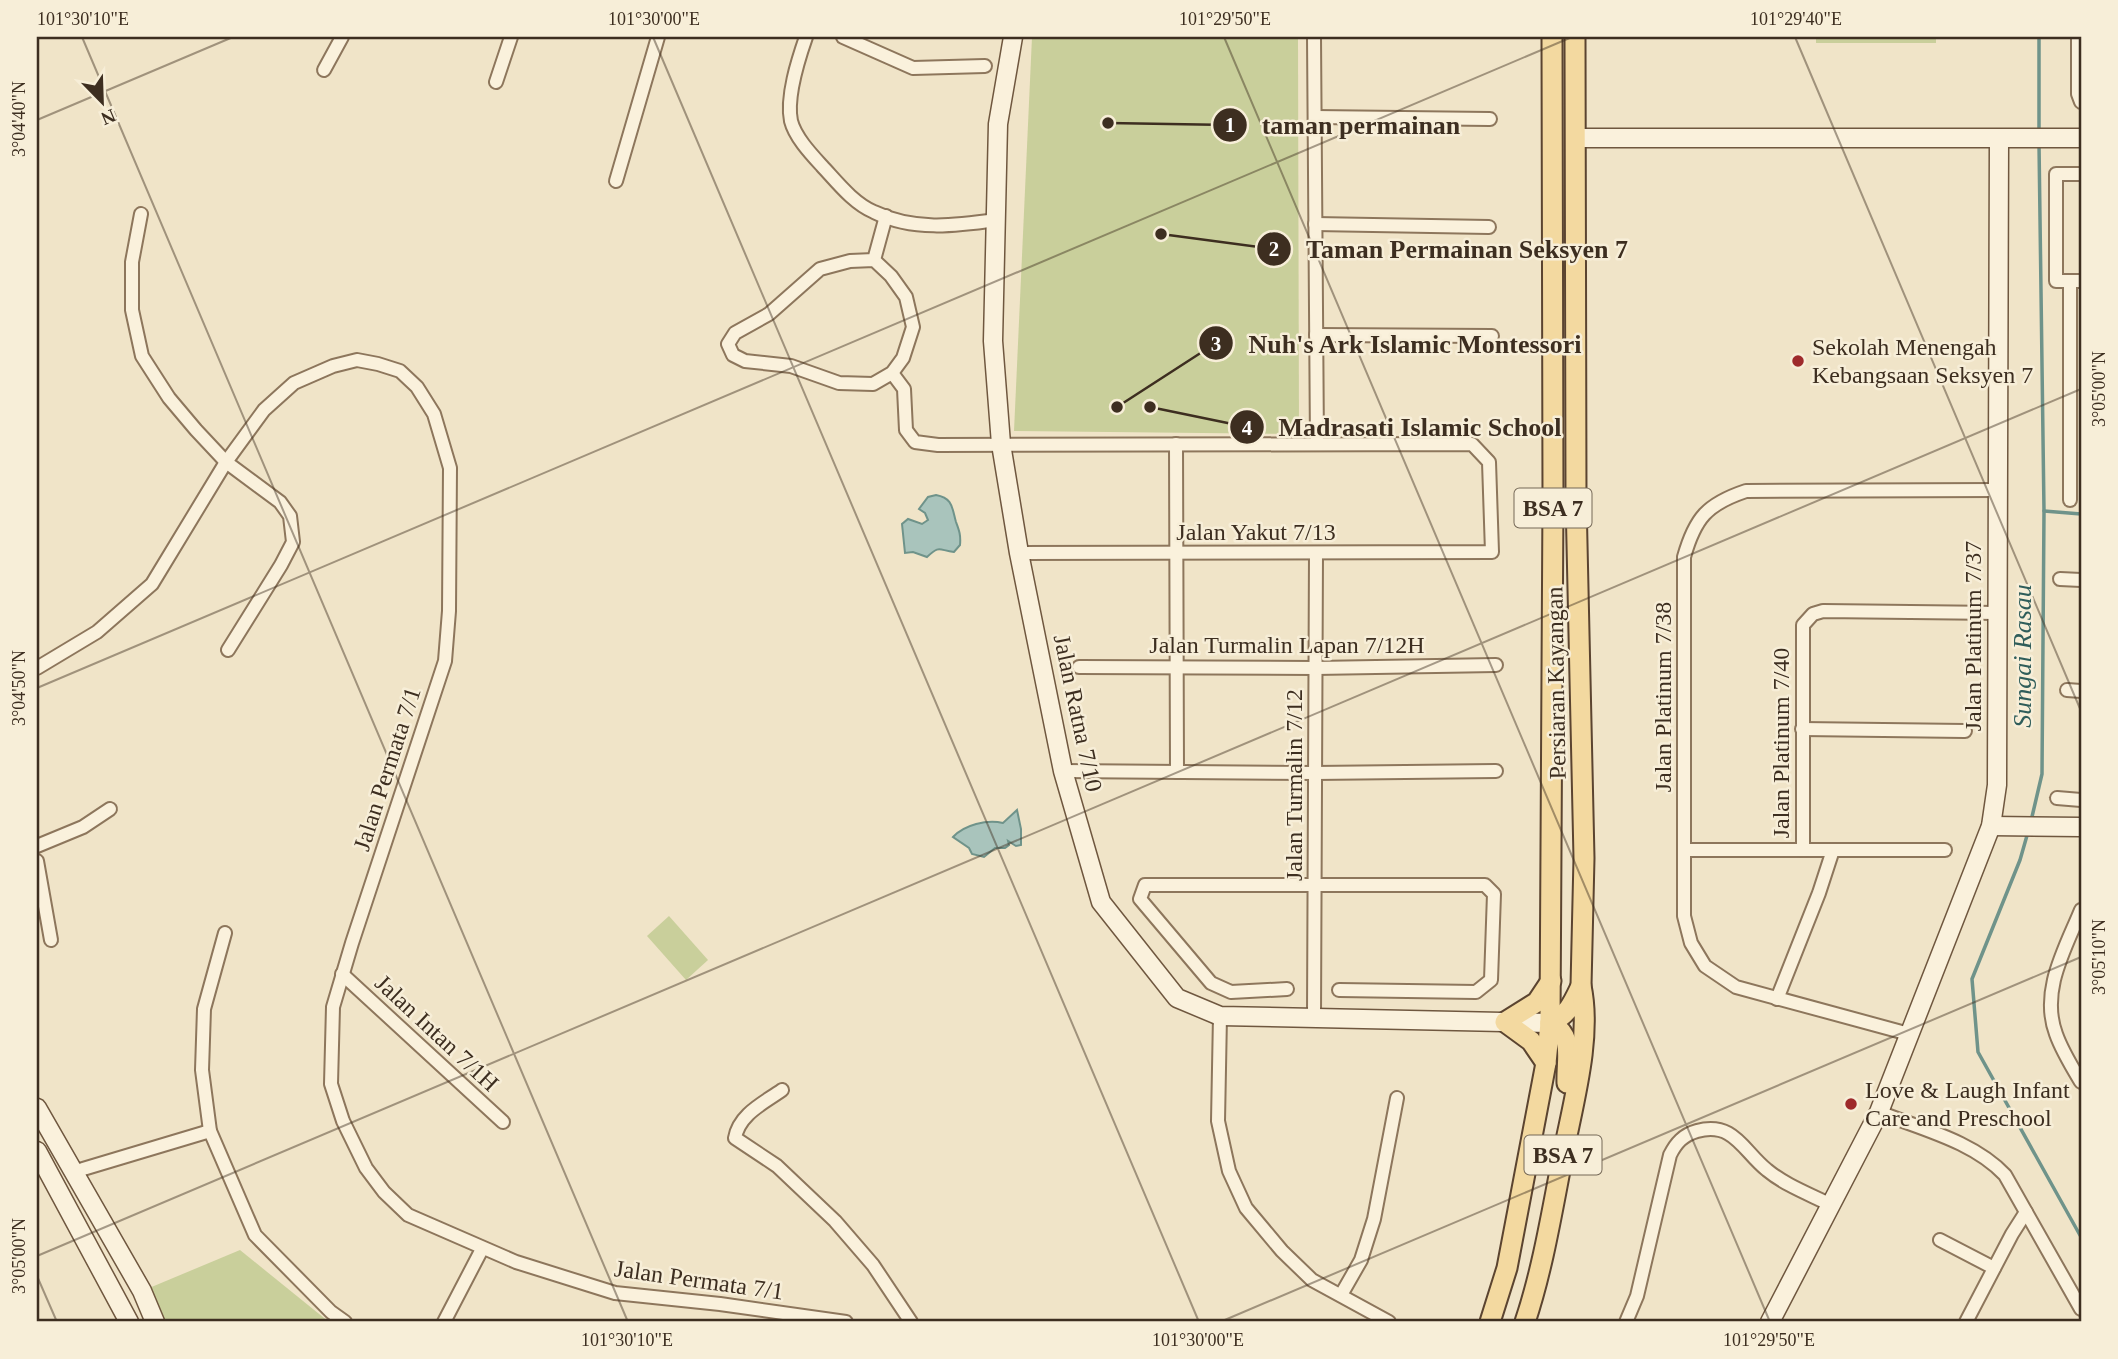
<svg xmlns="http://www.w3.org/2000/svg" width="2118" height="1359" font-family="Georgia,serif">
<rect width="100%" height="100%" fill="#f0e4c8"/>
<!-- green -->
<g fill="#c9cf9b">
<polygon points="1032,37 1298,37 1299,434 1014,431"/>
<rect x="1816" y="37" width="120" height="6"/>
<polygon points="669,916 708,960 686,980 647,936"/>
<polygon points="240,1250 329,1322 158,1322 142,1291"/>
</g>
<!-- water -->
<g fill="#a9c4bc" stroke="#6f938a" stroke-width="2">
<path d="M936,495C953,498 952,508 956,522C959,530 961,535 960,545L954,552C938,550 940,545 927,557L913,552L905,553L902,524L908,519L922,524L928,520L925,513L919,509L928,497Z"/>
<path d="M1017,810L1021,829V845L1016,846L1008,841L1009,845L1005,848H995L984,857L972,854L969,848L953,837C964,825 987,819 1003,823Z"/>
</g>
<g fill="none" stroke-linecap="round" stroke-linejoin="round">
<!-- stream -->
<g stroke="#6f938a" stroke-width="3.5">
<polyline points="2039,133 2039,37"/>
<polyline points="2044,511 2081,514"/>
<polyline points="2031,821 2042,774 2044,511 2039,144"/>
<polyline points="2028,832 2020,860 1972,979 1978,1052 2081,1237"/>
</g>
<defs>
<g id="street">
<path d="M806,37C798,60 786,97 791,121C795,137 811,154 822,166C837,182 853,203 874,212C913,231 954,226 996,220"/>
<polyline points="843,37 913,68 985,66"/>
<polyline points="1314,37 1317,444"/>
<polyline points="2078,37 2078,94 2081,102"/>
<polyline points="324,70 342,37"/>
<polyline points="496,82 511,37"/>
<polyline points="1315,117 1490,119"/>
<polyline points="2081,174 2056,174 2056,281 2081,281"/>
<polyline points="616,181 658,37"/>
<polyline points="141,214 132,262 132,310 142,356 169,398 196,430 226,462 280,502 290,516 293,542 281,565 228,650"/>
<polyline points="1315,224 1489,227"/>
<polyline points="874,260 891,276 906,297 913,327 903,358 892,373 873,384 839,383 791,366 745,361 733,355 728,344 735,333 769,314 820,269 850,261 874,260 886,216"/>
<polyline points="2070,281 2070,500"/>
<polyline points="1316,335 1492,336"/>
<polyline points="892,373 904,389 906,430 915,442 938,445 1472,444 1489,462 1492,552 1019,553"/>
<polyline points="1176,444 1177,772"/>
<polyline points="2060,579 2081,580"/>
<polyline points="1079,667 1316,668 1496,665"/>
<polyline points="37,668 97,632 152,584 226,462 264,410 294,383 333,366 357,360 378,364 400,371 417,387 434,414 450,468 449,611 445,661 352,943 333,1007 331,1084 343,1121 366,1168 384,1192 408,1215 516,1262 615,1293 720,1304 846,1322"/>
<polyline points="2067,690 2081,691"/>
<polyline points="1802,729 1965,731"/>
<polyline points="1063,771 1315,773 1496,771"/>
<polyline points="2057,798 2081,800"/>
<polyline points="37,846 83,827 110,809"/>
<polyline points="1685,850 1945,850"/>
<polyline points="1803,850 1803,625 1813,614 1823,611 1998,613"/>
<polyline points="37,861 51,940"/>
<path d="M2081,910C2065,949 2040,991 2056,1034C2062,1051 2072,1067 2081,1082"/>
<polyline points="225,933 204,1009 202,1070 210,1131 255,1235 331,1312 345,1322"/>
<polyline points="342,974 503,1122"/>
<polyline points="1287,989 1231,992 1211,983 1140,899 1145,885 1485,885 1494,894 1491,980 1476,992 1339,990"/>
<polyline points="1777,999 1819,893 1833,850"/>
<polyline points="1220,1016 1218,1121 1229,1171 1246,1208 1282,1251 1312,1280 1389,1322"/>
<polyline points="1314,1017 1316,553"/>
<path d="M1909,1034L1736,987L1705,966L1691,943L1684,916V557C1695,518 1707,504 1746,491L1998,490"/>
<path d="M782,1090C764,1103 739,1114 735,1138L777,1166L835,1221L873,1265L911,1322"/>
<path d="M1879,1112C1921,1129 1973,1141 2005,1175L2081,1309"/>
<polyline points="73,1172 210,1131"/>
<polyline points="1940,1240 1994,1268"/>
<polyline points="1341,1295 1361,1260 1374,1219 1397,1098"/>
<polyline points="444,1322 482,1249"/>
<path d="M1626,1322L1637,1296L1670,1155C1676,1143 1683,1135 1697,1131C1734,1121 1743,1151 1767,1170C1785,1185 1809,1194 1829,1204"/>
<polyline points="1966,1322 2012,1234 2026,1212"/>
</g>
<g id="secondary">
<polyline points="1013,37 998,124 993,341 1001,444 1019,553 1063,771 1101,902 1177,998 1220,1016 1550,1023"/>
<polyline points="1575,138 2081,138"/>
<polyline points="1991,826 2081,827"/>
<polyline points="37,1108 142,1291 155,1322"/>
<polyline points="37,1151 129,1322"/>
<polyline points="1770,1322 1879,1112 1991,826 1997,785 1999,139"/>
</g>
<g id="primary">
<path d="M1550,1023C1575,1036 1566,1058 1567,1083"/>
<path d="M1550,1023C1568,1015 1573,1003 1581,986"/>
<polyline points="1546,1063 1531,1041 1505,1022 1537,1002 1551,981"/>
<polyline points="1490,1322 1507,1268 1546,1063 1550,1023 1553,498 1552,37"/>
<path d="M1525,1322C1543,1268 1552,1211 1563,1155C1573,1103 1592,1038 1581,986L1584,858L1576,499L1575,37"/>
</g>
</defs>
<!-- street casing -->
<use href="#street" stroke="#8d765c" stroke-width="16"/>
<!-- secondary casing -->
<use href="#secondary" stroke="#6f573f" stroke-width="21"/>
<!-- primary casing -->
<use href="#primary" stroke="#5b4430" stroke-width="23"/>
<!-- street -->
<use href="#street" stroke="#faf1dc" stroke-width="12"/>
<!-- secondary -->
<use href="#secondary" stroke="#faf1dc" stroke-width="18"/>
<!-- primary -->
<use href="#primary" stroke="#f3d9a0" stroke-width="19"/>
</g>
<!-- ticks -->
<path fill="none" stroke="#3d2e20" stroke-width="2" stroke-opacity="0.45" d="M82,37L628,1322M653,37L1199,1322M1224,37L1770,1322M1795,37L2081,711M37,120L233,37M37,688L1572,37M37,1256L2081,389M37,1276L57,1322M1220,1322L2081,957"/>
<!-- markers -->
<g fill="#9e2a2b" stroke="#f7eed8" stroke-width="2.5">
<circle cx="1798" cy="361" r="7"/>
<circle cx="1851" cy="1104" r="7"/>
</g>
<g text-anchor="middle" dominant-baseline="central" stroke-width="5" stroke-linejoin="round" paint-order="stroke">
<!-- shield labels -->
<g fill="#f7eed8" stroke="#756857" stroke-width="2">
<rect x="1514.5" y="488.5" width="77" height="39" rx="5"/>
<rect x="1524.5" y="1135.5" width="77" height="39" rx="5"/>
</g>
<g font-size="23" font-weight="bold" fill="#3d2e20">
<text x="1553" y="508">BSA 7</text>
<text x="1563" y="1155">BSA 7</text>
</g>
<!-- poi labels -->
<g font-size="24" fill="#3d2e20" stroke="#f7eed8" text-anchor="start">
<text x="1812" y="347">Sekolah Menengah<tspan x="1812" dy="28">Kebangsaan Seksyen 7</tspan></text>
<text x="1865" y="1090">Love &amp; Laugh Infant<tspan x="1865" dy="28">Care and Preschool</tspan></text>
</g>
<!-- street labels -->
<g font-size="24" fill="#3d2e20" stroke="#f7eed8">
<text x="1256" y="532">Jalan Yakut 7/13</text>
<text transform="translate(1973 636) rotate(-90)">Jalan Platinum 7/37</text>
<text x="1287" y="645">Jalan Turmalin Lapan 7/12H</text>
<text transform="translate(1556 683) rotate(-91)">Persiaran Kayangan</text>
<text transform="translate(1663 697) rotate(-90)">Jalan Platinum 7/38</text>
<text transform="translate(1078 713) rotate(78)">Jalan Ratna 7/10</text>
<text transform="translate(1781 743) rotate(-90)">Jalan Platinum 7/40</text>
<text transform="translate(387 769) rotate(-72)">Jalan Permata 7/1</text>
<text transform="translate(1294 785) rotate(-90)">Jalan Turmalin 7/12</text>
<text transform="translate(437 1033) rotate(43)">Jalan Intan 7/1H</text>
<text transform="translate(699 1280) rotate(8)">Jalan Permata 7/1</text>
</g>
<!-- water labels -->
<g font-size="26" font-style="italic" fill="#2f5d5a" stroke="#f7eed8">
<text transform="translate(2022 656) rotate(-90)">Sungai Rasau</text>
</g>
</g>
<!-- callouts -->
<path fill="none" stroke="#3d2e20" stroke-width="2.5" d="M1108 123L1230 125M1161 234L1274 249M1117 407L1216 343M1150 407L1247 427"/>
<g fill="#3d2e20" stroke="#f7eed8" stroke-width="2.5">
<circle cx="1108" cy="123" r="7"/>
<circle cx="1161" cy="234" r="7"/>
<circle cx="1117" cy="407" r="7"/>
<circle cx="1150" cy="407" r="7"/>
<circle cx="1230" cy="125" r="18"/>
<circle cx="1274" cy="249" r="18"/>
<circle cx="1216" cy="343" r="18"/>
<circle cx="1247" cy="427" r="18"/>
</g>
<g font-size="21" text-anchor="middle" font-weight="bold" fill="#fff">
<text x="1230" y="132">1</text>
<text x="1274" y="256">2</text>
<text x="1216" y="351">3</text>
<text x="1247" y="435">4</text>
</g>
<g font-size="26" text-anchor="middle" font-weight="bold" fill="#3d2e20" stroke="#f7eed8" stroke-width="5" stroke-linejoin="round" paint-order="stroke">
<text x="1361" y="134">taman permainan</text>
<text x="1467" y="258">Taman Permainan Seksyen 7</text>
<text x="1415" y="353">Nuh's Ark Islamic Montessori</text>
<text x="1420" y="436">Madrasati Islamic School</text>
</g>
<!-- border -->
<rect width="2118" height="1359" fill="none" stroke="#f7eed8" stroke-width="77"/>
<!-- north arrow -->
<g transform="translate(102 102) rotate(157)" stroke="#f7eed8" stroke-width="5" paint-order="stroke">
<path d="M0-5L12 26L0 18L-12 26Z" fill="#3d2e20"/>
<text y="-10" font-size="19" font-weight="bold" text-anchor="middle" fill="#3d2e20">N</text>
</g>
<rect x="38" y="38" width="2042" height="1282" fill="none" stroke="#3d2e20" stroke-width="2.5"/>
<g font-size="18" text-anchor="middle" fill="#3d2e20">
<text x="83" y="25">101°30'10"E</text>
<text x="654" y="25">101°30'00"E</text>
<text x="1225" y="25">101°29'50"E</text>
<text x="1796" y="25">101°29'40"E</text>
<text transform="translate(19 119) rotate(-90)" y="6">3°04'40"N</text>
<text transform="translate(2099 389) rotate(-90)" y="6">3°05'00"N</text>
<text transform="translate(19 688) rotate(-90)" y="6">3°04'50"N</text>
<text transform="translate(2099 957) rotate(-90)" y="6">3°05'10"N</text>
<text transform="translate(19 1256) rotate(-90)" y="6">3°05'00"N</text>
<text x="627" y="1346">101°30'10"E</text>
<text x="1198" y="1346">101°30'00"E</text>
<text x="1769" y="1346">101°29'50"E</text>
</g>
</svg>
